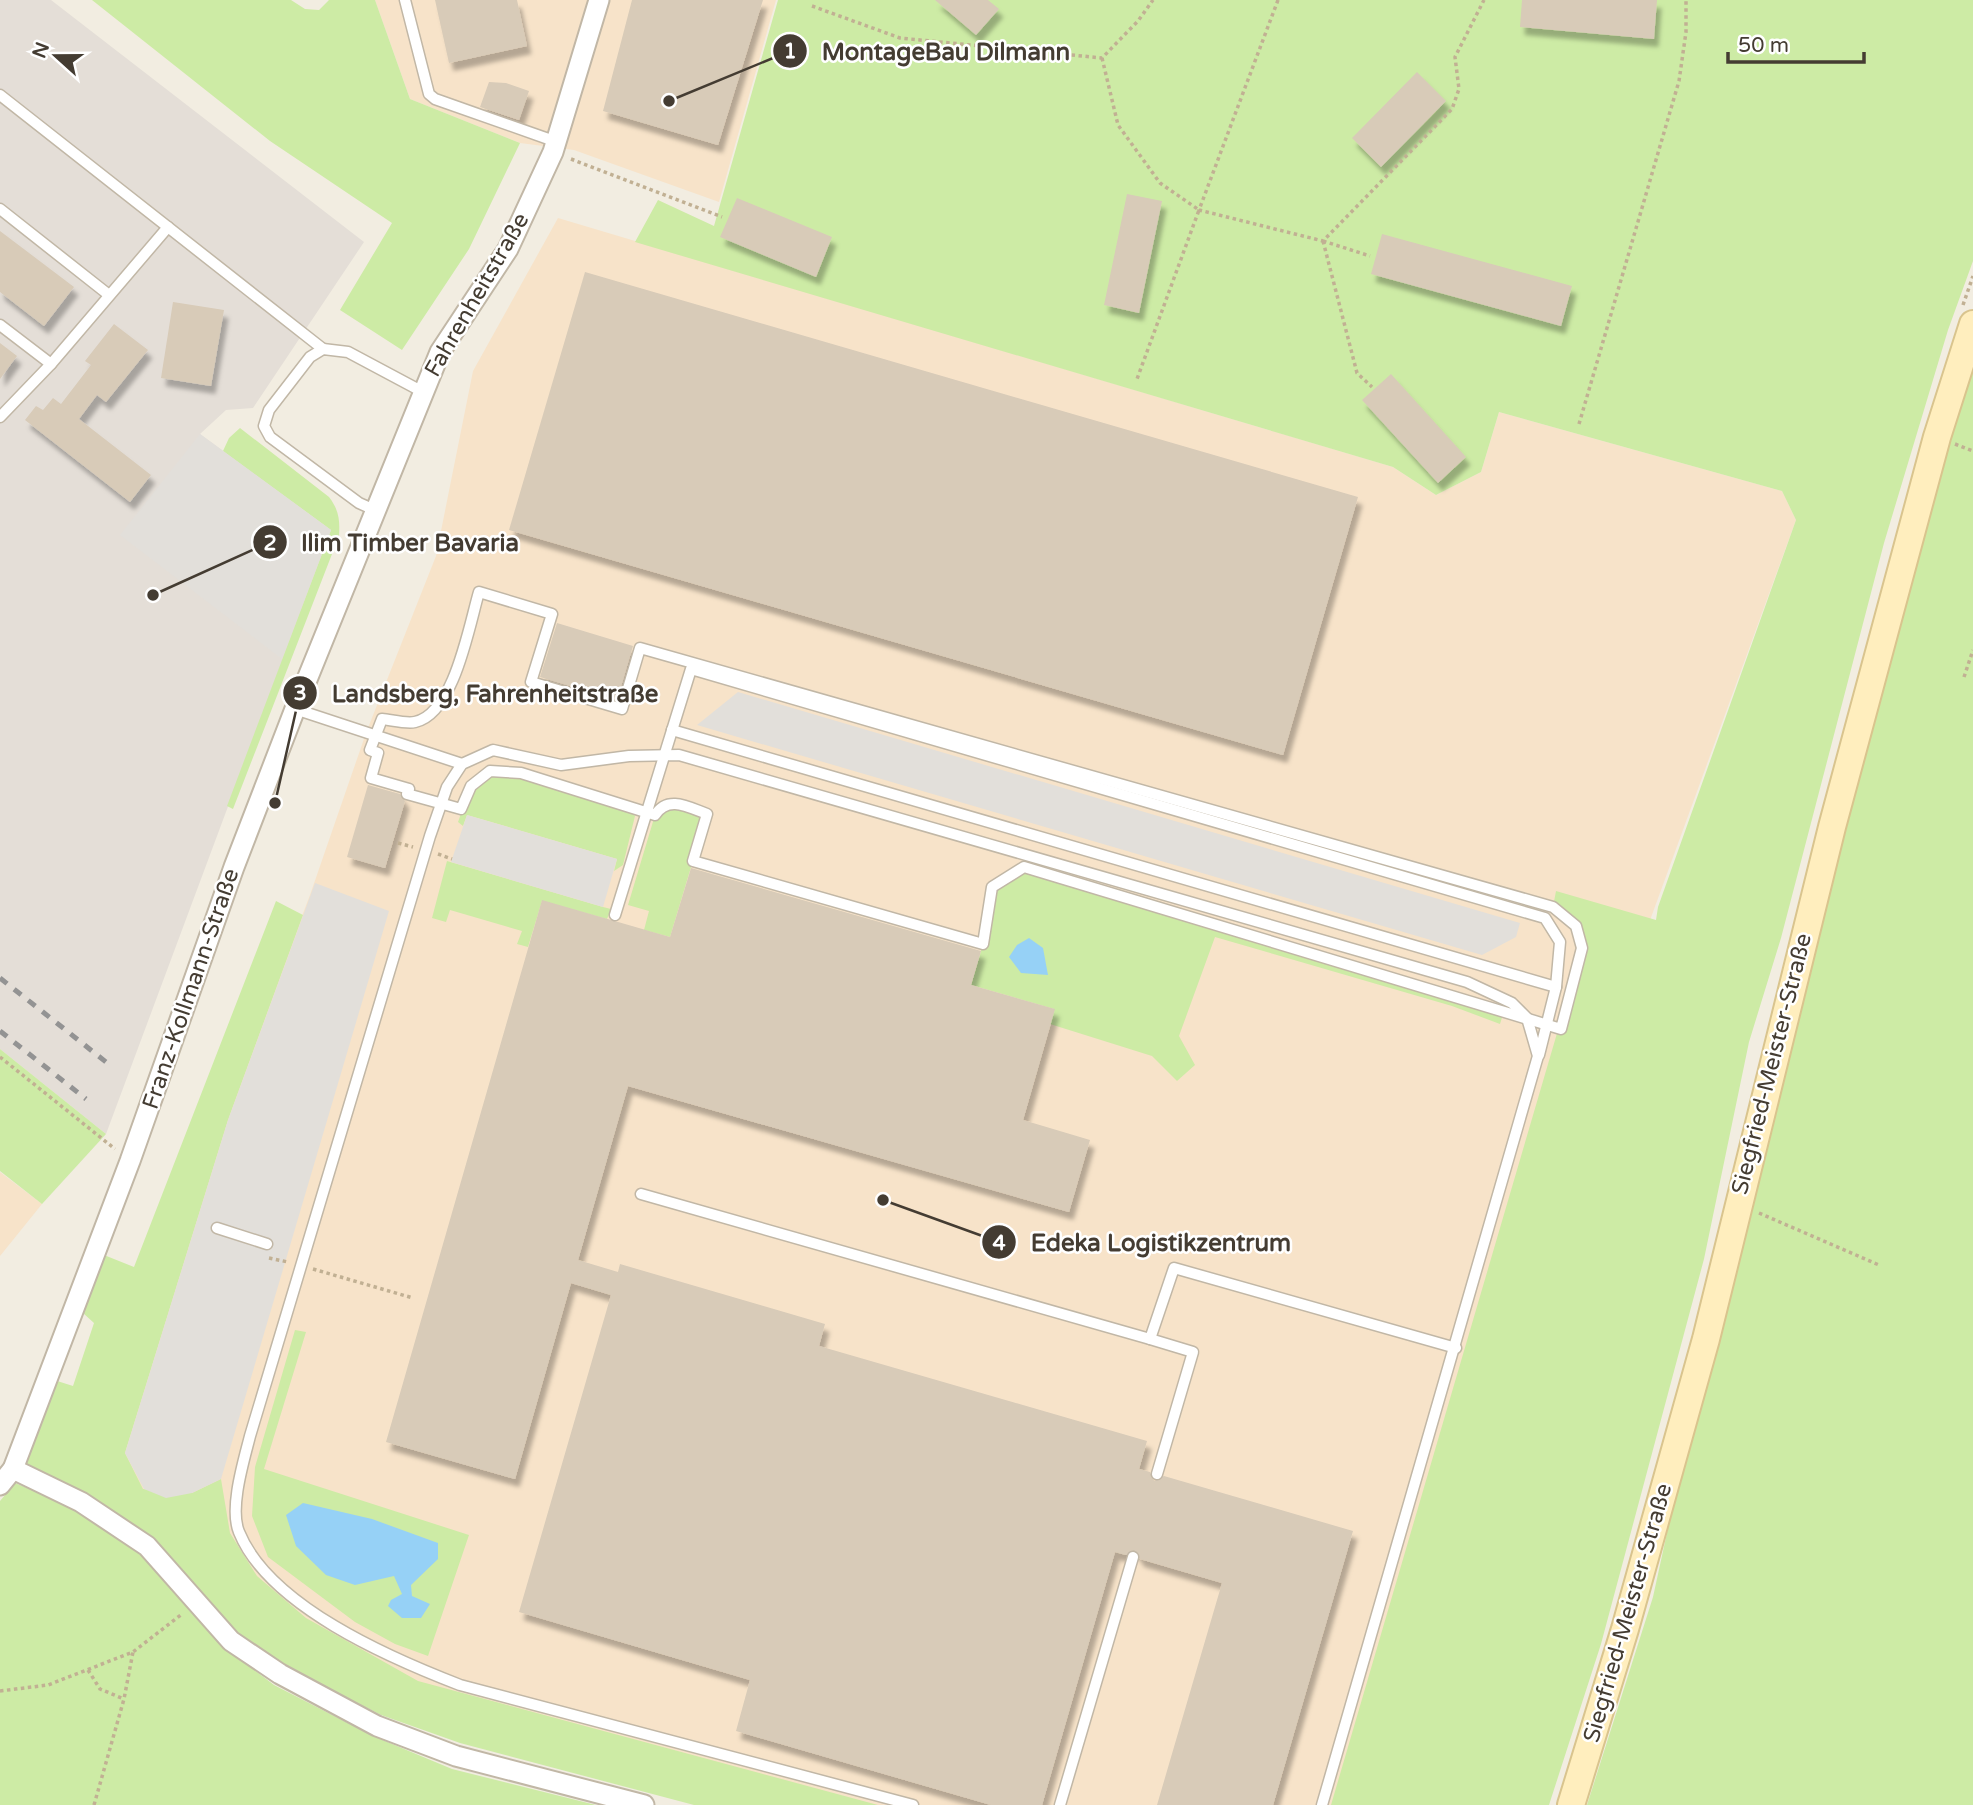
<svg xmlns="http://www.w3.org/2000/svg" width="1973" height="1805" font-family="'Varela Round',sans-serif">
<defs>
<filter id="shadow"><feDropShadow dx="4.5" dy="8" stdDeviation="2" flood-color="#0004"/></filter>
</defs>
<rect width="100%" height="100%" fill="#f2ede1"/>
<!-- commercial -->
<g fill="#f7e3c9">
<polygon points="375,0 776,0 719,202 574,150 520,143 410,99"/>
<polygon points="558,218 1393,467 1436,495 1481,472 1499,412 1782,491 1796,520 1649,923 1407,1805 770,1805 439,1712 88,1476 310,895 366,733 436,556 473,371"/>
<polygon points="0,1172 42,1204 0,1256"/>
</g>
<!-- industrial -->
<polygon fill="#e4ded7" points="0,0 51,0 364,242 253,408 226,410 200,434 331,530 106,1134 0,1049"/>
<!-- green -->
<g fill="#cdeba5">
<polygon points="92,0 291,0 305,9 319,10 329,0 375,0 410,99 520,143 469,249 402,350 340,310 392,223 270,141"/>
<polygon points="778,0 1973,0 1973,261 1948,330 1884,543 1781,938 1749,1042 1704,1259 1601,1644 1549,1805 1331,1805 1582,948 1576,926 1553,907 1556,891 1656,920 1658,907 1796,520 1782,491 1499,412 1481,472 1436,495 1393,467 635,242 658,200 714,226"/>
<polygon points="1973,351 1973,1805 1587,1805 1653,1597 1677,1487 1815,938"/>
<path d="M240,428L329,497C339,510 340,520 339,536L233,809L227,806L331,530L223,451L229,438Z"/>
<polygon points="490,771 521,773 628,807 635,816 623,865 614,871 617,859 467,815 463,826 458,822 471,786"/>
<polygon points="674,802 707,814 670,937 644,930 649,911 628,905 655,815"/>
<polygon points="447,861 603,907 611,909 607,919 542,901 528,947 517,944 522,931 450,910 446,922 432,918"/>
<polygon points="1024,867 1504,1011 1500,1024 1452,1006 1215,937 1179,1036 1195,1065 1177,1081 1152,1056 1050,1024 1054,1009 971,985 983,944 992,887"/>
<polygon points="276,901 303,915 228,1120 125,1453 143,1489 192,1493 221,1479 230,1533 257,1576 306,1618 418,1681 878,1805 694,1805 460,1743 381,1715 285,1666 237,1634 86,1495 24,1463 54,1380 73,1386 94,1323 83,1313 104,1255 134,1267"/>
<polygon points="0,1049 106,1134 42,1204 0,1171"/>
<polygon points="295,1330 306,1332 264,1469 469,1535 428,1656 395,1644 355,1622 268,1557 252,1516 255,1467"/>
<polygon points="15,1483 78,1509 143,1553 228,1650 274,1685 373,1736 452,1769 596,1805 0,1805 0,1501"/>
</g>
<!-- parking -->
<g fill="#e2dfda">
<polygon points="200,434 331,530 282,659 120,535"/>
<polygon points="738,692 1520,923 1516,937 1482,955 697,725"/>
<polygon points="467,815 617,859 603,907 451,862"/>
<polygon points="315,883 389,911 221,1479 192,1493 166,1498 144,1489 125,1453 228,1120"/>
</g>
<!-- water -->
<g fill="#96d1f6">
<polygon points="1029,938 1043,948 1048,975 1021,973 1009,957 1017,945"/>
<polygon points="303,1503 372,1519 438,1543 438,1559 411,1585 412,1596 430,1604 421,1618 402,1618 388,1606 391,1600 402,1594 394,1576 355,1585 326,1575 296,1546 286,1515"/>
</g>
<!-- building -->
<g fill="#d8cbb8" filter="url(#shadow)">
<polygon points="435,0 517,0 527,46 449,63"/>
<polygon points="632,0 763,0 718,145 603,111"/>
<polygon points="935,0 988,0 999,9 976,35"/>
<polygon points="1522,0 1657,0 1654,39 1520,27"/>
<polygon points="1417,72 1446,101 1381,167 1352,138"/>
<polygon points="489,82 506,83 529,91 519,120 480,107"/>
<polygon points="1127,194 1162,201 1139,313 1104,305"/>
<polygon points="737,198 832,237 816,277 720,237"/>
<polygon points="0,231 74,287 44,326 0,292"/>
<polygon points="1382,234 1572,286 1561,326 1371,274"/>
<polygon points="585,272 1358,497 1283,755 509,530"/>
<polygon points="173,302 224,310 211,386 161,378"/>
<polygon points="114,324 148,350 106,402 97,395 79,419 151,475 130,502 25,420 36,406 43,410 53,398 61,404 91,365 85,361"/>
<polygon points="0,343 17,356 0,379"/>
<polygon points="1391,374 1466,457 1438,483 1362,400"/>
<polygon points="557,623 633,646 617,700 540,677"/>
<polygon points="368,785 400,794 405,801 385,868 347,857"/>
<polygon points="691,868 981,951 971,985 1055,1009 1023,1120 1090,1140 1069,1212 628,1086 578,1260 618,1272 620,1264 825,1324 819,1346 1147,1441 1139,1469 1150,1472 1154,1481 1164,1476 1353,1531 1273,1805 1157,1805 1222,1583 1140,1559 1134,1550 1126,1555 1115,1552 1042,1805 991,1805 736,1731 750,1680 519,1612 611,1295 571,1283 515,1479 386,1442 542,900 670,937"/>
</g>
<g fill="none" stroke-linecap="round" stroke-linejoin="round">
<defs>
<g id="lane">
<polyline points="405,0 429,94 435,99 557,142"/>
<polyline points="0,95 323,349"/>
<polyline points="0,209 109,295"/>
<polyline points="0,325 51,364"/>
<polyline points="0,417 51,364 168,227"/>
<polyline points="377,511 359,503 270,437 264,426 269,410 310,357 323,349 348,352 423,392"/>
<path d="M479,592L552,614L531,682L622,709L640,648L1553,907L1576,926L1582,948L1561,1029L1024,867L992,887L983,944L693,861L707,814C688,807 668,795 655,815L521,773L490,771L471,786L461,809L407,794L409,789L371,778L378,753L370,750L382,719C392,720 406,724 415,722C454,714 469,626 479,592Z"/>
<polyline points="295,709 462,764"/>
<polyline points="672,730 1556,987"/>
<polyline points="615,915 691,669 1545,918 1560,942 1556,987 1539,1055"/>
<polyline points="641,1194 1150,1339 1174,1268 1456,1348"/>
<polyline points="217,1228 267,1244"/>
<polyline points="1150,1339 1193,1352 1157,1474"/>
<path d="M913,1805L460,1685C390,1658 269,1606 239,1532C229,1508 244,1460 250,1436L430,836L447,787L462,764L493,750L561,765L629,756L679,755L1467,982L1512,1003L1527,1018L1538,1056L1322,1805"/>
<polyline points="1060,1805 1133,1557"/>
</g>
<g id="street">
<polyline points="13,1469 81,1502 147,1546 231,1641 280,1674 377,1726 456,1756 644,1805"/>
<polyline points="0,1485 13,1469 130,1161 234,867 295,709 440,352 508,249 553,152 599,0"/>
</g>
<polyline id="secondary" points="1571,1805 1625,1629 1706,1339 1832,827 1937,437 1973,324"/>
</defs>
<!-- lane casing -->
<use href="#lane" stroke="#c1b7a6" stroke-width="13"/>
<!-- street casing -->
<use href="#street" stroke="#c1b7a6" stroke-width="23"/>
<!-- secondary casing -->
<use href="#secondary" stroke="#d9c48e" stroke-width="30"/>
<!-- path -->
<g stroke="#c1b093" stroke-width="3.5" stroke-dasharray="3.5 3.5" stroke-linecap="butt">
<polyline points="1278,0 1199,210 1323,241 1452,109 1459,89 1455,57 1484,0"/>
<polyline points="812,6 900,38 1102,58 1138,21 1153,0"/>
<polyline points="1102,58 1118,125 1160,183 1199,210 1137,379"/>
<polyline points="571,159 722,217"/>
<polyline points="1323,241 1357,373 1372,387"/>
<polyline points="1323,241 1370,256"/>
<polyline points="1963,305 1973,276"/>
<polyline points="1579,424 1679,81 1686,32 1686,0"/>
<polyline points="1955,444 1973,451"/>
<polyline points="1964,677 1973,650"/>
<polyline points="398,843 413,847"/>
<polyline points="438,854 452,859"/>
<polyline points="0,1057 115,1149"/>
<polyline points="1759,1213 1879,1265"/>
<polyline points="269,1258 288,1262"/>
<polyline points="313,1269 413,1298"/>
<polyline points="88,1670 100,1689 124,1699"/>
<polyline points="0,1691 48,1685 133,1652 182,1614"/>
<polyline points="94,1805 124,1699 133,1652"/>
</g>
<!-- lane -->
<use href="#lane" stroke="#fff" stroke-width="10"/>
<!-- street -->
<use href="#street" stroke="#fff" stroke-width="19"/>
<!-- secondary -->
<use href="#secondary" stroke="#ffeebe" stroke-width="26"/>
<!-- rail -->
<g stroke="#939393" stroke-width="5" stroke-dasharray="9 9" stroke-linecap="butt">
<polyline points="0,978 106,1062"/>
<polyline points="0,1031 86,1099"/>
</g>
</g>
<g text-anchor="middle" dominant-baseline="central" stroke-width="5" stroke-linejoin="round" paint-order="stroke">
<!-- street labels -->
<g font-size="23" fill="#443c32" stroke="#fff">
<text transform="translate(477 295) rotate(-60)">Fahrenheitstraße</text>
<text transform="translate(191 989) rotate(-71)">Franz-Kollmann-Straße</text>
<text transform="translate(1772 1064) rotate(-76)">Siegfried-Meister-Straße</text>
<text transform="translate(1628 1613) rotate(-74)">Siegfried-Meister-Straße</text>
</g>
</g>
<!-- callouts -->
<path fill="none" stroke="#443c32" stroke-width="2.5" d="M669 101L790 51M153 595L270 542M275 803L300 693M883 1200L999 1242"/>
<g fill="#443c32" stroke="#fff" stroke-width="2.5">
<circle cx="669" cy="101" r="7"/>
<circle cx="153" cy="595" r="7"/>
<circle cx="275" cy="803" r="7"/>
<circle cx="883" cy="1200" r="7"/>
<circle cx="790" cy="51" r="18"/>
<circle cx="270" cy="542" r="18"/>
<circle cx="300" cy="693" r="18"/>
<circle cx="999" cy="1242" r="18"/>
</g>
<g font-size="21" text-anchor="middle" font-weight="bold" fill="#fff">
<text x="790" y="58">1</text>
<text x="270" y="550">2</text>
<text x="300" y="700">3</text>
<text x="999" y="1250">4</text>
</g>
<g font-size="24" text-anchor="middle" font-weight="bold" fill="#443c32" stroke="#fff" stroke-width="5" stroke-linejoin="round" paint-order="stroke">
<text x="946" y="60">MontageBau Dilmann</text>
<text x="410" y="551">Ilim Timber Bavaria</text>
<text x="495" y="702">Landsberg, Fahrenheitstraße</text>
<text x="1161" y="1251">Edeka Logistikzentrum</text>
</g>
<!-- north arrow -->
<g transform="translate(56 56) rotate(291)" stroke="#ffffff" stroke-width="5" paint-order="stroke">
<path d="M0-5L12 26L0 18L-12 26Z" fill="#443c32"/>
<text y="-10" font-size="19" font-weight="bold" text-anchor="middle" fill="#443c32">N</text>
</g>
<!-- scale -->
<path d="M1728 52v10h136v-10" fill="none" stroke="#443c32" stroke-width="3.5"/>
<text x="1738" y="52" font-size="21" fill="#443c32" stroke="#ffffff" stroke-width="5" paint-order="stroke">50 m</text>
</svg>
